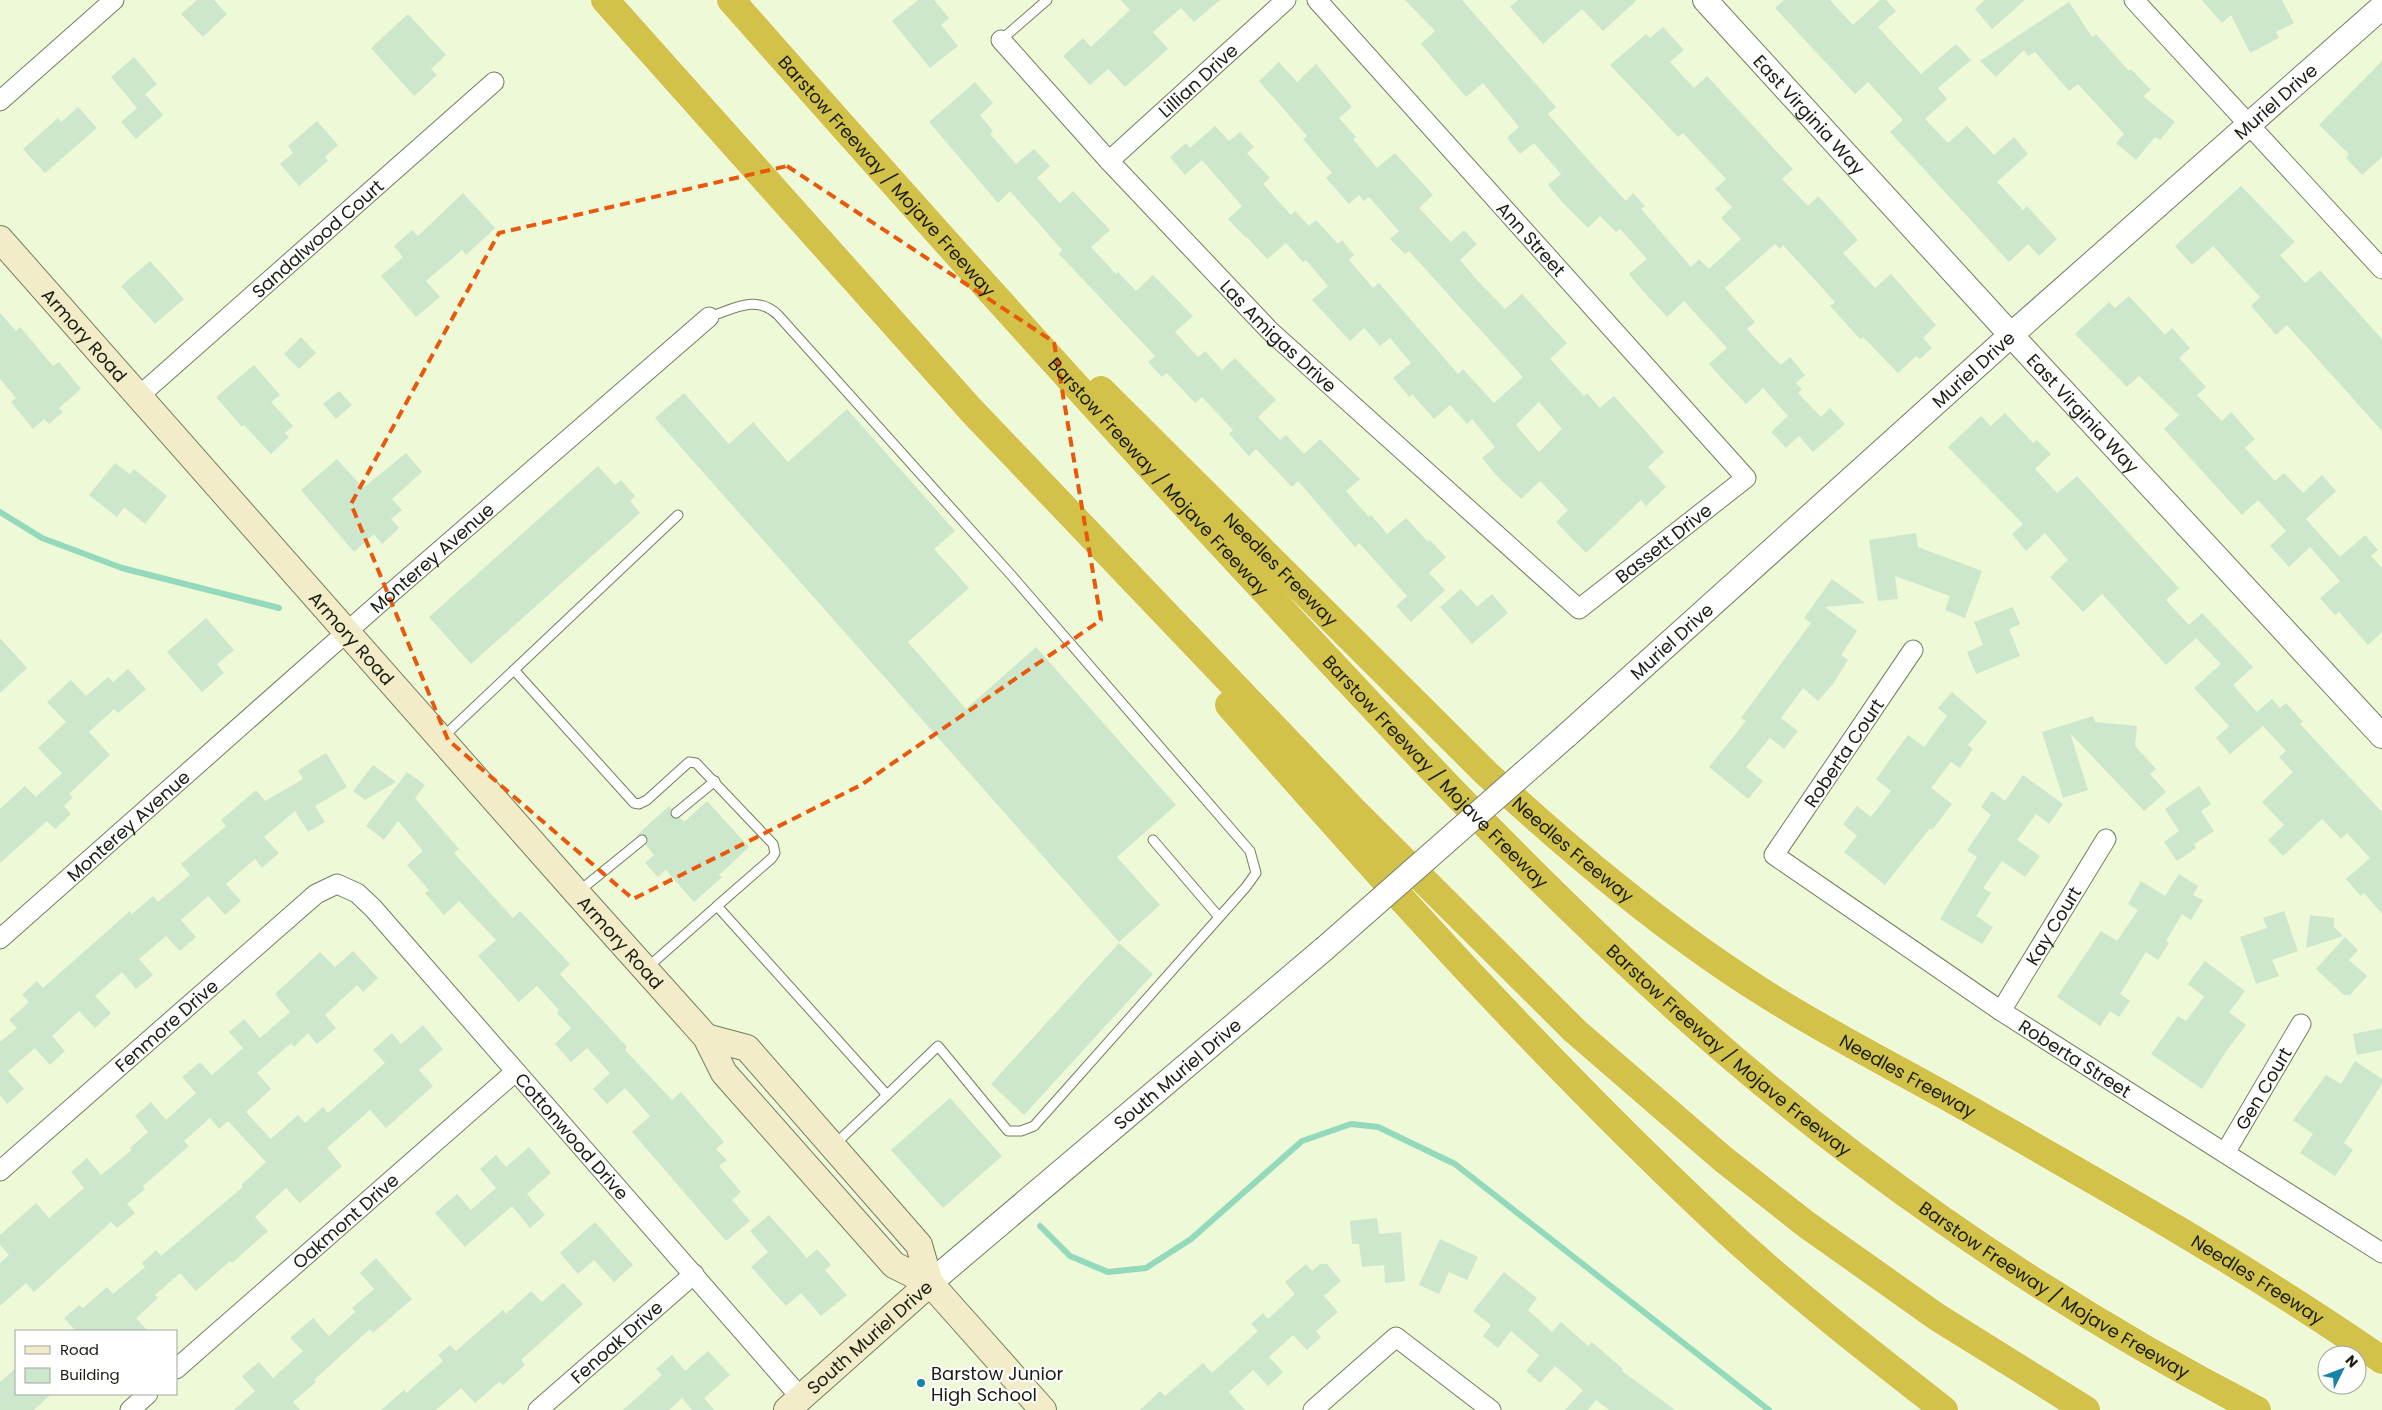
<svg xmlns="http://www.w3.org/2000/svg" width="2382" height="1410" font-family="Poppins,sans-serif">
<rect width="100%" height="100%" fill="#eef9d8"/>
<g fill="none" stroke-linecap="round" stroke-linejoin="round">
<!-- stream -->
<g stroke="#93d9bb" stroke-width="6">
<polyline points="0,512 42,538 122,568 279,608"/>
<polyline points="1040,1226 1070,1256 1108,1272 1146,1268 1191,1239 1302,1141 1351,1124 1378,1127 1455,1164 1769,1410"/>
</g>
</g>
<!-- building -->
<g fill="#cde7cc" fill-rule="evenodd">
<polygon points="197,0 214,0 227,14 203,37 181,14"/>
<polygon points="918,0 934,0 949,18 941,25 958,46 930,68 892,21"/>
<polygon points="1121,0 1220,0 1194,22 1181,8 1153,32 1168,49 1125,87 1108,69 1090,85 1063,56 1083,38 1091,47 1130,10"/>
<polygon points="1405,0 1462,0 1556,107 1548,114 1599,172 1626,201 1633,193 1645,206 1641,209 1691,267 1699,259 1709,269 1741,239 1721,218 1732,207 1715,189 1726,179 1683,133 1678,137 1610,65 1646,34 1650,38 1663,27 1684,50 1670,62 1694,88 1707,76 1793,169 1782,179 1808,206 1818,196 1833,212 1858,240 1843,253 1875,288 1891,274 1936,325 1923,338 1932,348 1920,359 1916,356 1898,373 1863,337 1860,339 1830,306 1835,302 1783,245 1780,249 1775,244 1725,288 1755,322 1747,329 1771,355 1781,365 1790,357 1805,375 1796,383 1802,389 1798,393 1821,417 1830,408 1845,424 1813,452 1799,436 1786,448 1771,432 1788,416 1763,388 1746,404 1725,382 1709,364 1727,348 1684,301 1667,317 1642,290 1629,274 1647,259 1620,229 1616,232 1600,216 1588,228 1563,203 1548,185 1561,174 1534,143 1520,154 1507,138 1519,127 1483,83 1466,97 1421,44 1435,31"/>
<polygon points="1518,0 1637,0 1603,31 1582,9 1543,44 1510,7"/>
<polygon points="1784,0 1830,0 1853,25 1880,0 1886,0 1896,11 1878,27 1921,74 1956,44 1971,60 1938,88 1947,99 1925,119 1948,143 1967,126 1994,155 2014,137 2028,154 1997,182 2023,210 2027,206 2057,239 2039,256 2028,244 2009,262 1890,132 1903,120 1868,82 1855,94 1775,8"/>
<polygon points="1985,0 2025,0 1992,29 1975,9"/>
<polygon points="2202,0 2282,0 2294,23 2276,32 2279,38 2250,53 2231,15 2222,23"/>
<polygon points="2069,2 2092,37 2096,34 2129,71 2131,69 2151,90 2143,96 2175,122 2160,140 2155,137 2136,160 2116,143 2124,134 2078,84 2069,91 2035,52 2028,56 2024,50 1996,77 1980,61"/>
<polygon points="408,14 446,55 431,69 437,75 414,96 371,48"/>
<polygon points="134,57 157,84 145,94 163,115 136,139 121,122 137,108 111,77"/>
<polygon points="2382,61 2382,157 2362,175 2346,158 2349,154 2319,125"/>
<path d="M1279,62L1297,82L1316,64L1352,107L1339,118L1356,137L1353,139L1377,168L1395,153L1433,195L1419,208L1451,242L1464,230L1477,244L1460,260L1476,279L1505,309L1522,294L1567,343L1550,359L1584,396L1587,393L1600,408L1614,396L1664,452L1648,467L1666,487L1646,506L1641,500L1586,553L1556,522L1568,510L1540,481L1521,499L1496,475L1482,458L1495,447L1472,419L1467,424L1450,405L1434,419L1412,394L1410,397L1393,378L1411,363L1390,338L1380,346L1364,328L1350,341L1312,300L1328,286L1306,260L1303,262L1286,243L1267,259L1247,237L1246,238L1228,219L1242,206L1202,160L1185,175L1170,157L1186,143L1190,148L1215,126L1229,141L1240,132L1254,147L1247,153L1270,178L1263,184L1291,215L1295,211L1309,226L1316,220L1338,244L1342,240L1354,255L1349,260L1373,288L1379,283L1458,374L1463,369L1494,403L1523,377L1409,251L1405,254L1390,239L1399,231L1369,197L1364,201L1359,195L1349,204L1326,178L1332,173L1303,139L1307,136L1259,81ZM1539,402L1562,429L1539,452L1516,425Z"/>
<polygon points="975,82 993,103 980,115 993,131 990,134 1016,164 1034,149 1050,166 1037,178 1060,203 1073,191 1110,230 1091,247 1116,274 1118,272 1136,291 1153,275 1193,316 1175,332 1198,357 1205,351 1222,370 1235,358 1276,400 1258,417 1280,440 1286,435 1304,454 1320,439 1360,479 1346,491 1369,517 1371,515 1387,534 1406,518 1428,542 1430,540 1446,557 1429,573 1445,590 1411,622 1396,606 1407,596 1359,543 1355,547 1298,481 1292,487 1256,449 1249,456 1229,434 1233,430 1202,397 1195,403 1167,373 1162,377 1148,362 1155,356 1059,254 1062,250 1010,191 998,203 929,122"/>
<polygon points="78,107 97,128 45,173 23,149 58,118 61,122"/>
<polygon points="317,121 338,145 325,157 328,161 299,186 280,164 293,153 288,146"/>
<polygon points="2241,186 2295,242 2280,255 2305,283 2320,270 2382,339 2382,431 2287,325 2276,335 2251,306 2260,297 2213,246 2192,265 2175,246"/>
<polygon points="463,193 495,228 466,255 462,250 426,281 440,297 416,317 381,276 403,257 394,246 412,230 418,236"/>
<polygon points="150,261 184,299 155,324 121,286"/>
<polygon points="2129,296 2165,335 2172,328 2190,348 2179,358 2206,387 2197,395 2222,421 2231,412 2255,439 2245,448 2275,481 2284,473 2303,493 2322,475 2336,491 2306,519 2340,557 2365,535 2378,550 2371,556 2382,568 2382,632 2368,645 2339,612 2335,615 2320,598 2340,581 2310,547 2289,567 2270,546 2286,531 2258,500 2242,515 2164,429 2179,415 2139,376 2127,387 2075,334 2109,302 2115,308"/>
<polygon points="0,313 16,331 20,327 53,366 59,362 81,389 59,408 63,412 49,424 44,419 33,429 11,402 16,398 0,379"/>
<polygon points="301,337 316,353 299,369 284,354"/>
<polygon points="254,365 280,395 271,402 293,426 285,433 289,437 271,454 244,425 242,427 216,397"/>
<polygon points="339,391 352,405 336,419 323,404"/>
<polygon points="684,393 729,444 753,422 788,462 847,409 955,531 934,549 969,588 908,642 966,709 1036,647 1176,805 1117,857 1160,905 1119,942 655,418"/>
<polygon points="2005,413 2033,443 2037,440 2051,454 2035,469 2057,493 2077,476 2179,588 2166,600 2189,625 2202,613 2253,667 2233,685 2257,712 2272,699 2280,708 2286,703 2303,722 2300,724 2382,812 2382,914 2364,893 2361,896 2346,879 2370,858 2347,833 2341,839 2322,819 2283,856 2268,840 2284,825 2262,802 2293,772 2279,757 2286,751 2263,726 2230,754 2216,738 2229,726 2194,688 2221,664 2196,638 2166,665 2102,594 2083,612 2050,577 2068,560 2045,533 2026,551 2012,534 2023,524 1948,447 1981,416 1991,426"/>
<polygon points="406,453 422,472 392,499 402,510 391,519 399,528 382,544 374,534 354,552 301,490 337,459 363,488"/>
<polygon points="115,463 130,474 134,469 167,496 145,524 124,507 117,517 89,495"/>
<polygon points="598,466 615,485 621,480 635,496 630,501 640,513 471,664 429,617"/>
<polygon points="1916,533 1918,547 1982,571 1965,618 1945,610 1950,596 1895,576 1898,599 1878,601 1869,540"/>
<polygon points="1832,579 1865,603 1825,607 1857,631 1841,655 1848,660 1833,684 1818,701 1803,688 1781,718 1798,731 1784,749 1770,738 1746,767 1763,781 1748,799 1709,767 1746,721 1741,718 1811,623 1804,618"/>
<polygon points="1461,589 1477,607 1492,594 1508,613 1472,644 1440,607"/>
<polygon points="2013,607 2020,624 2009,629 2020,656 1976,674 1967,652 1983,645 1974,622"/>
<polygon points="206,618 234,650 217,664 224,673 202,692 167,652"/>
<polygon points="0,638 27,668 0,693"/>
<polygon points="128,669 146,689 118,713 114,709 89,732 110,755 69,794 73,797 64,806 71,814 55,829 47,821 0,863 0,809 25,786 36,797 62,773 38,748 66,722 47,702 71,680 86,696 108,677 113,682"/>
<polygon points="1952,692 1987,722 1968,745 1973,749 1960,768 1951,762 1931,788 1952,804 1932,830 1930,828 1885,885 1844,852 1857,836 1843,824 1857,806 1871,817 1891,791 1876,779 1908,735 1924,747 1947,716 1938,708"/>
<polygon points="2093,716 2095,722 2137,726 2135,746 2156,769 2150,774 2166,792 2144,811 2070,733 2088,790 2063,798 2042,732"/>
<polygon points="326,753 347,787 315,806 325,822 308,832 295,811 264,837 279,853 262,868 255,859 226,884 241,901 225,915 208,896 181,920 196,937 180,951 166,936 139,959 153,975 136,989 122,972 95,996 111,1013 95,1028 79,1011 52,1036 65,1051 50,1065 35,1048 8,1071 24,1089 7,1104 0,1095 0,1042 17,1028 9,1020 29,1002 22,995 37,981 43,988 130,911 132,914 153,896 158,902 190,875 181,864 226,826 221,820 256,790 265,801 303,779 298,770"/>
<polygon points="373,765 396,782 365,800 353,791"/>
<polygon points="407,772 425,785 415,798 459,849 454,853 513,918 520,911 570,964 560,974 627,1047 625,1050 672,1100 681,1092 724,1142 716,1149 727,1160 719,1166 741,1192 732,1200 750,1221 726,1241 632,1132 650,1116 625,1088 607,1104 593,1089 610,1073 587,1048 571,1062 555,1044 571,1028 557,1013 559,1010 537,986 519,1002 478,956 496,940 459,901 444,915 425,893 429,890 407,865 423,851 398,821 384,840 366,826"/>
<polygon points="2023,775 2063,804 2049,824 2036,814 2017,840 2040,856 2025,877 2002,861 1983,888 1991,893 1976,916 1993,927 1982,944 1940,919 1977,857 1967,850 1991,815 1981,807 1992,791 2005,801"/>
<polygon points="2199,786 2211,804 2201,811 2214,831 2194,844 2196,848 2177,861 2164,842 2179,831 2165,809"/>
<polygon points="707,801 749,847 719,875 722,877 694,902 666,870 658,877 645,863 654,855 646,845 648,840 646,836 637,835 669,806 672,809 672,817 680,818 684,822"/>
<polygon points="2179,874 2198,886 2193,895 2203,900 2191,920 2182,914 2166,941 2169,943 2158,960 2146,952 2120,994 2130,1001 2119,1017 2110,1011 2100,1026 2057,997 2101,931 2117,941 2138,910 2128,904 2141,881 2165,896"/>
<polygon points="2284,911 2298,951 2272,960 2279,976 2256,984 2240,937 2267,928 2263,918"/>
<polygon points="2310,915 2334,918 2334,927 2343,936 2306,948"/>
<polygon points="2345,937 2358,950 2349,960 2367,976 2350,995 2344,995 2316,969"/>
<polygon points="1119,943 1153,974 1024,1115 991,1084"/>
<polygon points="353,951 378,978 363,992 357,985 325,1015 336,1028 317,1044 308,1033 294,1047 291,1043 257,1073 271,1089 246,1112 271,1139 298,1115 305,1123 323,1107 328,1113 385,1063 373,1050 392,1033 401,1044 423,1025 443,1049 419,1070 433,1086 386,1128 370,1110 327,1148 342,1166 300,1203 286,1188 255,1217 268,1231 232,1263 230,1261 196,1291 180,1273 155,1295 158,1298 136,1318 148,1331 76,1331 64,1318 79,1305 83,1308 107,1287 113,1294 145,1267 142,1263 156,1250 161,1256 243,1187 241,1185 266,1162 228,1121 219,1129 210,1118 184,1141 189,1146 143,1186 145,1189 127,1204 135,1213 117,1228 111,1222 34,1292 26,1283 0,1306 0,1263 9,1255 0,1245 0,1235 36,1203 49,1218 84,1188 71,1172 87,1158 101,1175 132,1150 130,1148 148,1132 135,1116 151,1102 166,1120 196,1093 182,1077 200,1062 212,1075 243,1048 229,1032 244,1019 260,1038 290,1012 275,994 320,952 335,967"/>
<polygon points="2205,961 2245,991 2229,1012 2246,1025 2227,1050 2202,1089 2151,1054 2178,1016 2186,1021 2204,997 2188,984"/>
<polygon points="2382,1028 2382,1050 2357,1055 2353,1034"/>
<polygon points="2355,1061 2382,1079 2382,1084 2344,1143 2353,1150 2335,1176 2300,1153 2313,1134 2293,1120 2326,1075 2341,1084"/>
<polygon points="950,1098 1002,1156 943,1208 891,1150"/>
<polygon points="529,1147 551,1173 527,1194 545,1215 530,1228 512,1206 465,1247 435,1213 457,1194 471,1210 496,1188 480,1169 496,1155 506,1167"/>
<polygon points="769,1215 807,1258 817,1249 831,1265 825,1270 847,1295 821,1316 801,1293 786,1306 751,1267 768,1252 750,1231"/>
<polygon points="1377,1218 1379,1234 1401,1232 1405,1281 1385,1283 1384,1265 1362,1267 1359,1244 1352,1244 1350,1221"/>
<polygon points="595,1222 633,1265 614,1282 594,1260 578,1274 560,1253"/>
<polygon points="1440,1239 1478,1257 1467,1280 1449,1272 1439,1294 1419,1285"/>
<polygon points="376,1258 412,1299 373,1333 370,1329 314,1380 316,1382 293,1402 300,1410 234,1410 255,1391 242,1376 259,1362 273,1378 303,1351 290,1338 313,1318 329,1336 355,1312 352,1308 374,1289 360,1273"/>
<polygon points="1306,1264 1312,1271 1320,1264 1327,1264 1341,1281 1324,1296 1338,1312 1316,1331 1321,1337 1307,1350 1293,1335 1269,1357 1283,1372 1268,1386 1253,1370 1229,1392 1245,1410 1140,1410 1160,1391 1165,1396 1203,1363 1212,1373 1258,1331 1251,1324 1263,1313 1268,1319 1295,1294 1285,1282"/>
<polygon points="1504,1272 1537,1298 1528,1310 1552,1332 1561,1322 1588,1346 1592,1342 1623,1369 1622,1371 1675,1410 1609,1410 1596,1400 1588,1410 1565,1410 1583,1390 1555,1366 1540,1383 1526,1371 1539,1355 1511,1331 1498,1348 1483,1336 1491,1325 1473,1311"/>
<polygon points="563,1283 583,1304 521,1360 525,1365 503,1385 499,1382 475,1403 461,1388 436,1410 381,1410 404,1390 406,1393 443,1361 438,1355 450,1345 456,1351 503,1310 506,1314 531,1291 542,1302"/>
<polygon points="708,1351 730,1375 704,1398 714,1410 692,1410 682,1398 669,1410 623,1410 662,1375 656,1369 672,1355 685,1371"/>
<polygon points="16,1368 16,1394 51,1394 34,1410 0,1410 0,1382"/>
</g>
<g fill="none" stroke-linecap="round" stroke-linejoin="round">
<defs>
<g id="service">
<polyline points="1001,40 1047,0"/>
<path d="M678,515L514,670L634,803L639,804L647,800L689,762L696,763L773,844L775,853L772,858L717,906L887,1095L938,1046L1008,1131H1021L1034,1126L1246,887L1256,873L1250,851L1012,576L778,315C756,294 734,309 709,317"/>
<polyline points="443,737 514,670"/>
<polyline points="676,813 715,781"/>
<polyline points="1153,840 1219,917"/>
<polyline points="578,892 642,840"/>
<polyline points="648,967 717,906"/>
<polyline points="834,1145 887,1095"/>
</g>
<g id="minor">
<polyline points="2134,0 2382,269"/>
<path id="s1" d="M1001,40L1109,161L1270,331L1579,609L1746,478L1317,0"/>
<polyline points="0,101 114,0"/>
<path id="s2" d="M1109,161L1286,0"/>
<path id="s3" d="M139,396L494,82"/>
<path id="s4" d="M1913,650L1774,855L2001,1011L2382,1253"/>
<path id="s5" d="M0,939L384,599L709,317"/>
<path id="s6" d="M2001,1011L2106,839"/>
<path id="s7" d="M2225,1153L2301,1024"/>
<path id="s8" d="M0,1171L316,894L337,884L357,893L373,908L801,1398"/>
<path id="s9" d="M176,1369L515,1072"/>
<polyline points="130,1410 148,1394"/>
<path id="s10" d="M538,1410L694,1274"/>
<polyline points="1313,1410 1396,1337 1491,1410"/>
</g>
<g id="tertiary">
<path id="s11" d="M1705,0L2011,335L2382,736"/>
<path id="s12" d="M1566,736L2011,335L2382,7"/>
<path id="s13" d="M930,1283L1324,949"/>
</g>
<g id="secondary">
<path id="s14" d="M0,239L577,893L706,1037L724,1073L894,1265L930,1283L1043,1410"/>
<polyline points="706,1037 747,1048 919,1245 930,1283"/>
<path id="s15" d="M787,1410L930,1283"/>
</g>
<g id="motorway">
<polyline points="605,0 971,410 1353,810 1575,1031 1723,1159 1807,1225 1937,1317 2086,1410"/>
<path id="s16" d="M731,0C905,197 1080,393 1259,585C1387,723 1517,863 1656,990C1834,1154 2042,1299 2257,1410"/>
<path id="s17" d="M1101,390L1487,774C1573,853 1662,928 1761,991C1820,1029 1883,1061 1944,1095C2092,1179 2242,1263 2382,1360"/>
<path d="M1229,705C1385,883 1545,1061 1718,1223C1790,1290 1867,1350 1944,1410"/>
</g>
</defs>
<!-- service casing -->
<use href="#service" stroke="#747e61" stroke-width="11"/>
<!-- minor casing -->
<use href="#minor" stroke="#747e61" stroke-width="21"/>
<!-- tertiary casing -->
<use href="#tertiary" stroke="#747e61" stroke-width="26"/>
<!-- secondary casing -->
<use href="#secondary" stroke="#747e61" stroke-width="28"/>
<!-- motorway casing -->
<use href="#motorway" stroke="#fff" stroke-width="29"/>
<!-- service -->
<use href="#service" stroke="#fff" stroke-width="9"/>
<!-- minor -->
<use href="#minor" stroke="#fff" stroke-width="19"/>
<!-- tertiary -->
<use href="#tertiary" stroke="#fff" stroke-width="24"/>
<!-- secondary -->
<use href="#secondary" stroke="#f2edc8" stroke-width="26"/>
<!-- motorway -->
<use href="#motorway" stroke="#d3c249" stroke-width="28"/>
<defs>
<polyline id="tertiary-bridge" points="1324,949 1566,736"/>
</defs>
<!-- tertiary-bridge casing -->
<use href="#tertiary-bridge" stroke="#747e61" stroke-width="26" stroke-linecap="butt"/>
<!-- tertiary-bridge -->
<use href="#tertiary-bridge" stroke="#fff" stroke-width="24"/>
</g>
<!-- marked area -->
<path fill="none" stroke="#e8590c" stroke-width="4" stroke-dasharray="10 6" stroke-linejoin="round" d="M787,166L1054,342L1101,620L861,785L633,899L448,740L351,504L499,233Z"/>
<!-- markers -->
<circle fill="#1782aa" stroke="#fff" stroke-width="2" cx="921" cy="1383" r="5"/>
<g text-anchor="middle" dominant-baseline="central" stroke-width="4.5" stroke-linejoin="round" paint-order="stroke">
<!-- street labels -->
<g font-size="18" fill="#191d11" stroke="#fff">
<text stroke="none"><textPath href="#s2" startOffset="120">Lillian Drive</textPath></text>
<text stroke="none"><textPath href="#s12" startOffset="952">Muriel Drive</textPath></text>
<text stroke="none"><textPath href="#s11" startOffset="155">East Virginia Way</textPath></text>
<text stroke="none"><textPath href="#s16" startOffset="235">Barstow Freeway / Mojave Freeway</textPath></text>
<text stroke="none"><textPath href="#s3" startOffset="238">Sandalwood Court</textPath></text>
<text transform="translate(1531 239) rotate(48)">Ann Street</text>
<text stroke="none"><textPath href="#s14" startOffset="128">Armory Road</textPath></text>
<text stroke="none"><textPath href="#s1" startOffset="406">Las Amigas Drive</textPath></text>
<text stroke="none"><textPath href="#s12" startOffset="548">Muriel Drive</textPath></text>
<text stroke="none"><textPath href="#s11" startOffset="560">East Virginia Way</textPath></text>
<text stroke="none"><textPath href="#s16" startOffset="640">Barstow Freeway / Mojave Freeway</textPath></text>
<text stroke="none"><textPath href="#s1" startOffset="919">Bassett Drive</textPath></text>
<text stroke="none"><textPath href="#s5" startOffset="576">Monterey Avenue</textPath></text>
<text stroke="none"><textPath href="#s17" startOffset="254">Needles Freeway</textPath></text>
<text stroke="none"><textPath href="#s14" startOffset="532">Armory Road</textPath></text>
<text stroke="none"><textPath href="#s12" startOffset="142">Muriel Drive</textPath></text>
<text transform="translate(1844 753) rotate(-56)">Roberta Court</text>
<text stroke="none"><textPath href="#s16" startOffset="1045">Barstow Freeway / Mojave Freeway</textPath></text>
<text stroke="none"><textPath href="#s5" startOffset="171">Monterey Avenue</textPath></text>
<text stroke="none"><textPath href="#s17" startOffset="659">Needles Freeway</textPath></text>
<text stroke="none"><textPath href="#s6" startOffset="100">Kay Court</textPath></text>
<text stroke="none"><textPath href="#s14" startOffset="938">Armory Road</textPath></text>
<text stroke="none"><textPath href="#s8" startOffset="221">Fenmore Drive</textPath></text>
<text stroke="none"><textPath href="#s16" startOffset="1450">Barstow Freeway / Mojave Freeway</textPath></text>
<text stroke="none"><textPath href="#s4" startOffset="611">Roberta Street</textPath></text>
<text stroke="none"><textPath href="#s13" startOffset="324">South Muriel Drive</textPath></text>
<text stroke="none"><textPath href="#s17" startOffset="1064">Needles Freeway</textPath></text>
<text stroke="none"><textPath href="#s7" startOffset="75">Gen Court</textPath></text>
<text stroke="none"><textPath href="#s8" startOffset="790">Cottonwood Drive</textPath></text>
<text stroke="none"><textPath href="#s9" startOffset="225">Oakmont Drive</textPath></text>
<text stroke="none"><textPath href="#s17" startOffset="1469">Needles Freeway</textPath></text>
<text stroke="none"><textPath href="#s16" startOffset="1855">Barstow Freeway / Mojave Freeway</textPath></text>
<text stroke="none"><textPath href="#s15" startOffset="110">South Muriel Drive</textPath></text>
<text stroke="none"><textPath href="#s10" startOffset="104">Fenoak Drive</textPath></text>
</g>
<!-- poi labels -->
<g font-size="18" fill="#191d11" stroke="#fff" text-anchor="start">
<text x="931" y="1373">Barstow Junior<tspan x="931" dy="21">High School</tspan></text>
</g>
</g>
<!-- legend -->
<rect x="15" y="1330" width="162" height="65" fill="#ffffff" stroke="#a3a5a0"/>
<rect x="25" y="1346" width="25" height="8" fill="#f2edc8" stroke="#a3a5a0"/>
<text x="60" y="1355" font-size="15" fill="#191d11">Road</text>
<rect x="25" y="1368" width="25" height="15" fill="#cde7cc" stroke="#a3a5a0"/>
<text x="60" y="1380" font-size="15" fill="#191d11">Building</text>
<!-- north arrow -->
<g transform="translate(2342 1370) rotate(48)"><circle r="24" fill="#ffffff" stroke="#a3a5a0"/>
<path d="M0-4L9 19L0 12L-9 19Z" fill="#1782aa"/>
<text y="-8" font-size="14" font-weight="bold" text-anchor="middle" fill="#191d11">N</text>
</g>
</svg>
